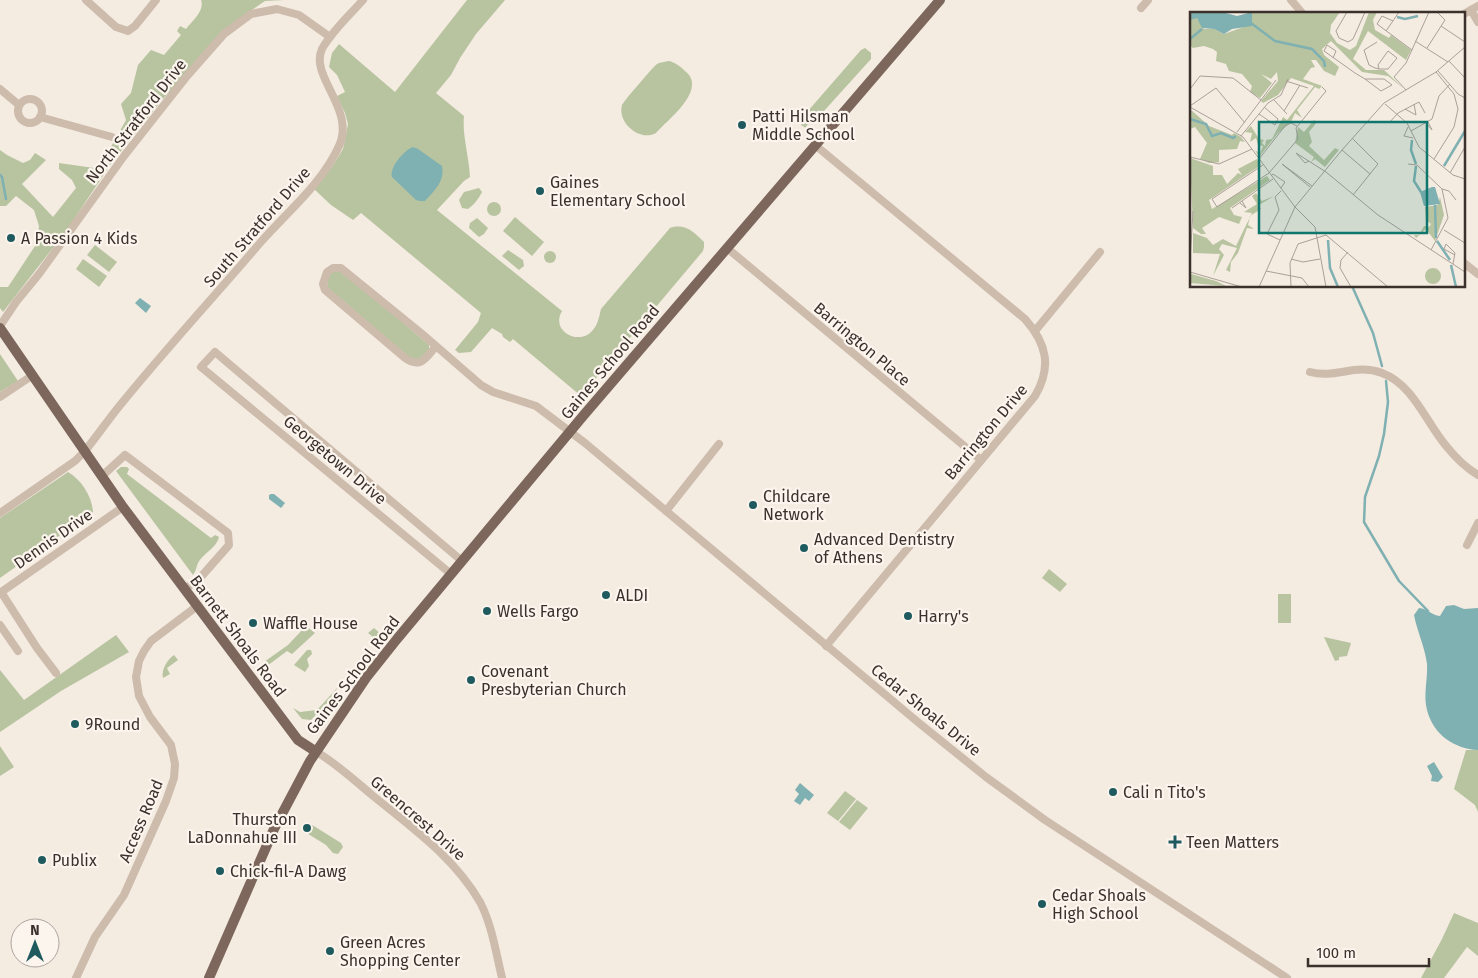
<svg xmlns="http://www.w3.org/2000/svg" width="1478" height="978" font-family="'Fira Sans',sans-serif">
<rect width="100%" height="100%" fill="#f4ebe1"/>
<!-- green -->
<g fill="#b8c4a0">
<path d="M201,0H284L265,1L236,21L163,99L113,161L66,231L3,312L0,308V287H8L37,243L39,226L34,210L16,196L6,206H0V150L7,155L23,163L30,160L35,153L46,160L22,184L53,217L76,188L72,180L59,169V163L94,168L112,145L126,120L121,104L131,93L138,65L151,50L164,55L181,35L177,31L180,26L186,29C192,21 205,11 201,0Z"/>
<path d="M467,0H505L476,34L460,58L451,75L436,93L464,116C462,135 469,156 470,177L464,181L437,210L562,311C550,331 579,346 592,331C598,325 599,317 601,309L670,228C685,223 694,232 704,242V247L703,251L581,396L513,339L510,342L503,337L502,334L492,328L471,352L459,353L455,350L478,322L481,313L361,213L353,220L331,205L313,188L332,167L343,149L348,124L345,113L337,96L345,92L337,75L329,67L332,53L339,44L395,92Z"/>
<polygon points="865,48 871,53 871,59 814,122 807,125 806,128 801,125 801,119 861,50"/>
<path d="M669,61C676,63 680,66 685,71C708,89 669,119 656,133C640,142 617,123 622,105C624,101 653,67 657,64C661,62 665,62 669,61Z"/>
<path d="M479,188L482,192C479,198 474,205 468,209L462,208L459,200L464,192Z"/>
<circle cx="494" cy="209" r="7"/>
<polygon points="515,217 544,242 532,256 503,231"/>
<polygon points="477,218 488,228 484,234 479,237 469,228 470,223"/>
<polygon points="95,245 117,262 109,272 87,255"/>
<polygon points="508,250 523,260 524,266 519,270 502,256"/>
<circle cx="550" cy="257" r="6"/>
<polygon points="83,259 107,276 99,287 76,269"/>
<polygon points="337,270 343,272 429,345 429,349 421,359 411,359 327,287 328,275"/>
<polygon points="0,354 18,381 0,392"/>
<path d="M121,467H127L129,469L127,474L211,538L215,535L219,537C216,549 203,553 198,563C196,568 196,571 193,575L116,471Z"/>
<path d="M68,472C82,480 92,497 93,512L0,578V518Z"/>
<polygon points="1049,569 1067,584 1060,592 1042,578"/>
<rect x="1278" y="594" width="13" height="29"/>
<polygon points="306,626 315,633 292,654 287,651 267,666 264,662 288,645"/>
<polygon points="374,628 382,635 374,645 369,640 373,639 373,637 368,633"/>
<polygon points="116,635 129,652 61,691 0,732 0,670 24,700"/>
<polygon points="1324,637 1351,643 1347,656 1339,657 1339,660 1335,661"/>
<polygon points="307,650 311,650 312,654 307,659 309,666 305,672 294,665"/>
<path d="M174,655L178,660L167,668L170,674L163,678C161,670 167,660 174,655Z"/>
<polygon points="339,686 327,703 311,720 302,719 293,708 300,712 317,710"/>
<polygon points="0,746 14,767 0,776"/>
<polygon points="1466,750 1478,750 1478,812 1475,805 1454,789"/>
<polygon points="845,791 856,799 838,821 827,813"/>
<polygon points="857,800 868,808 850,830 839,822"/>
<polygon points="309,823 341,843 343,847 338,854 333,853 326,845 305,832 304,826"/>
<polygon points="1454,913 1478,923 1478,956 1467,947 1444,978 1421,978 1442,939"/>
</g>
<!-- water -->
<g fill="#7fb0b2">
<path d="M413,147L418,149L442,166C445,181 435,190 425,201H420L416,200L392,177C389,168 404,150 413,147Z"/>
<polygon points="140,298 151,306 146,313 135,303"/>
<polygon points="271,494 274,494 285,503 281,508 269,499 269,495"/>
<path d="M1454,605L1464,609L1478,608V750C1454,749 1433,734 1427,710C1423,695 1428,679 1427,664C1425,647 1417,631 1414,615L1419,608C1428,609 1431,615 1440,616L1446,606Z"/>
<polygon points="1434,762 1443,777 1438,782 1431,781 1432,776 1427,766"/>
<polygon points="800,783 814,795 809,801 805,798 800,805 794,801 799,794 795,790"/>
</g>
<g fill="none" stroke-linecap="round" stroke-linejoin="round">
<!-- stream -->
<g stroke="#7fb0b2" stroke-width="2.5">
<polyline points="0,175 2,177 6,199"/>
<polyline points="1352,286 1373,333 1382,366"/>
<polyline points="1386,381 1388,402 1384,434 1379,456 1365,497 1364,522 1399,581 1428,611"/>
</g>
<!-- minor -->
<g stroke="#cdbbac" stroke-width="8">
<polyline points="86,0 116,27 128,31 135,26 156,0"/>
<polyline points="1291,0 1303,14"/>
<polyline points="1141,8 1148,0"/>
<polyline points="1471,10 1478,22"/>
<polyline points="1464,14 1478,6"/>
<polyline points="0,89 19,105"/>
<circle cx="30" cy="111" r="12"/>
<polyline points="40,117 112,137"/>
<path d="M815,145L1025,319C1047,344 1052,367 1035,396L826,646"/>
<polyline points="727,248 981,460"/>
<polyline points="1464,263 1478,274"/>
<polyline points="0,326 16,302 39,274 124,156 187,76 224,34 251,14 277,9 299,15 330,37"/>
<polyline points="1035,331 1100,252"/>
<path d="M436,346C426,358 421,369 405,358L325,290L323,284L327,272L333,268H341L421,333L481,385L493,392L536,406L585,443L919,723L986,777L1045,820L1287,978"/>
<path d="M1310,372C1336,379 1355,363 1382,373C1414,385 1426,423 1447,447C1456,458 1466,468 1478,475"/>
<polyline points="0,397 33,375"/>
<polyline points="102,476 125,455 228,533 229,545 200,578 185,589"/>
<polyline points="666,511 719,444"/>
<path d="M0,513L75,461L85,451C96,437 106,423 117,409C163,352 213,298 260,243C287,212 322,184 339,146C356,109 309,76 322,49C332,31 350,15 363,0"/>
<polyline points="1467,545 1478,523"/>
<polyline points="451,574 201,367 215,352 462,561"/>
<polyline points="1,592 37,648 56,673"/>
<polyline points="0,593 123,507"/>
<polyline points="0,625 18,651"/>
<path d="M315,751C336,763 354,780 372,795C411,827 454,857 480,902C492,925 496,953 502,978"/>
<polyline points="76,978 95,937 124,895 166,801 174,778 175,764 171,745 150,717 139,696 136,677 139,661 144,651 151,641 196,607"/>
</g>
<!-- major -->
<g stroke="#7d675c" stroke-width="10">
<polyline points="0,328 123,507 298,740 315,751"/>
<polyline points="209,978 274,829 310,761 366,678 397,639 583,416 940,0"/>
</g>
</g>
<!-- markers -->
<g fill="#1f5a5e" stroke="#fbf5ee" stroke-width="2">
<circle cx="742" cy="125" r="5"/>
<circle cx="540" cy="191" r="5"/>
<circle cx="11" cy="238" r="5"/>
<circle cx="753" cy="505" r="5"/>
<circle cx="804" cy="548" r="5"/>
<circle cx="606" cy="595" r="5"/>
<circle cx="487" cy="611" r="5"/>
<circle cx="908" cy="616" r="5"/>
<circle cx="253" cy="623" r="5"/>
<circle cx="471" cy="680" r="5"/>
<circle cx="75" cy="724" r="5"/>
<circle cx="1113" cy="792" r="5"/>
<circle cx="307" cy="828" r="5"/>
<path d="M1172.5 834.5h5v5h5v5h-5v5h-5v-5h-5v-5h5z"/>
<circle cx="42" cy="860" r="5"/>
<circle cx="220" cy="871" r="5"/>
<circle cx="1042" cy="904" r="5"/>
<circle cx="330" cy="951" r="5"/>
</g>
<g text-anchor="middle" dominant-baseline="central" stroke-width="4.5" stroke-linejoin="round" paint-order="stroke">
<!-- poi labels -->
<g font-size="16" fill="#3b302b" stroke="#fbf5ee" text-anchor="start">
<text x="752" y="116">Patti Hilsman<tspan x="752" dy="18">Middle School</tspan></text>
<text x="550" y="182">Gaines<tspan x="550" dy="18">Elementary School</tspan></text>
<text x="21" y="238">A Passion 4 Kids</text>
<text x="763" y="496">Childcare<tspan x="763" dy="18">Network</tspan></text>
<text x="814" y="539">Advanced Dentistry<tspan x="814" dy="18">of Athens</tspan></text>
<text x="616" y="595">ALDI</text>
<text x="497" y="611">Wells Fargo</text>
<text x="918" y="616">Harry's</text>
<text x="263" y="623">Waffle House</text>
<text x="481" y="671">Covenant<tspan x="481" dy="18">Presbyterian Church</tspan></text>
<text x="85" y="724">9Round</text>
<text x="1123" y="792">Cali n Tito's</text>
<text x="297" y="819" text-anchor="end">Thurston<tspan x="297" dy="18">LaDonnahue III</tspan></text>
<text x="1186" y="842">Teen Matters</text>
<text x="52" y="860">Publix</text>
<text x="230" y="871">Chick-fil-A Dawg</text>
<text x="1052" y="895">Cedar Shoals<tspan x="1052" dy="18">High School</tspan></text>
<text x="340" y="942">Green Acres<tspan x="340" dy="18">Shopping Center</tspan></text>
</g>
<!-- street labels -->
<g font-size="16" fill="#3b302b" stroke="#fbf5ee">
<text transform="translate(136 121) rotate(-52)">North Stratford Drive</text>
<text transform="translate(257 227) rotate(-49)">South Stratford Drive</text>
<text transform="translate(862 344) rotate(40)">Barrington Place</text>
<text transform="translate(610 362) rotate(-50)">Gaines School Road</text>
<text transform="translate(986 432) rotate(-50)">Barrington Drive</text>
<text transform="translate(335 460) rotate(40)">Georgetown Drive</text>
<text transform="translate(53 539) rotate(-35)">Dennis Drive</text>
<text transform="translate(238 636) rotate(53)">Barnett Shoals Road</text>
<text transform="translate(353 675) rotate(-53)">Gaines School Road</text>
<text transform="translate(926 710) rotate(39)">Cedar Shoals Drive</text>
<text transform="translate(418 818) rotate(41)">Greencrest Drive</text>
<text transform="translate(141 821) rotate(-67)">Access Road</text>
</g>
</g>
<!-- overview -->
<g transform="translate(1190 12)">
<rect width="275" height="275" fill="#f4ebe1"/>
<path d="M62,0H150L141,13L140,21L147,31L160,38L166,34L179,0H187L183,8L185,18L199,26L201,23L221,38L216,48L178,19L163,47L176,58H194L213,76L198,64L172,60L141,29L132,37L134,43L149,55L145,64L134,59L126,48H121L125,55L121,56L113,67L132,74L129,77L125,75L107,98L112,106L105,101L101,110L88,121L69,145L65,138L70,142L73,134L68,133L66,126L60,130L62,121L55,120L61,114L69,127L74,128L72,131L75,134L76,128L82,127L93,105L97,108L124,74L101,66L88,83L73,91L71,89L88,69L87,60L81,67L71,62L82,71L70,86L60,80L62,74L52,62L39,59L36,52L26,49L27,40L23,37L14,34L3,36L0,33L1,6H7L14,17H24L34,22L62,12ZM0,97L19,114L42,123L44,121L51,125L55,130L50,129L47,137L29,138V150H32L19,151L10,147L17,131L5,115L0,117ZM124,108L127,110L119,120L122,130L119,134L134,148L145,136L149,138L135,155L125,147L121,150L124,145L105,131L108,115L114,120ZM0,146L23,154V163H32L37,172L48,161L52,163L48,157L67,147L71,153L19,188L22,197L77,164L80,168L40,196L44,203L52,205L49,212L29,205L12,216L16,222H11L3,216ZM66,181L72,189L84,184L69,193L71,197L60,204L58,213L64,217L57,216L48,241L41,250L40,260L36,258L47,236L32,232L29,237L34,243L23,264L30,242L3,241V221L17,226L23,233L33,227L46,234L62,201L54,200L67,192L62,184ZM250,185L254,203L245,229L236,217L226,226L224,223H229L234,214L239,215L241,212L236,208L235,195L248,193ZM235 264a8 8 0 1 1 16 0a8 8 0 1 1-16 0ZM1,262L26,269L36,274L0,271Z" fill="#b8c4a0"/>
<path d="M0,0H32L47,4L62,0V14L42,17L34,22L24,17L12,16L7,6L0,8ZM242,175H245L250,192L234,194L230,180Z" fill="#7fb0b2"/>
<path fill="none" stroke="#7fb0b2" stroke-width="2.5" d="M207,5L215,7L228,4M61,11L85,29L122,37L134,49L135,55M0,27L12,17M0,107L16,112L22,124L31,121L43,126L46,124M222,128L221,138L226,152M226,154L224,169L231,180M254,154L275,119M245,193L246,226M138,228L140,256L148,275M247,229L260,248M261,253L266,275"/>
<path fill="none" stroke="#aaa098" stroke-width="1" d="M157,0L146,19L149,26L158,30L163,27L175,0M203,9L192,4L187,12L222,38M251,14L275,30M196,19L209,0M225,29L258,50M187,30L174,38L179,53L185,56L189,57H198L207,46L198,39L188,53L189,57M237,36L255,8L247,0M143,46L146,39L137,33L134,39L165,61L175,67M259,49L275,66M248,59L268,82L275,86M175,67H194L202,73L191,79ZM96,69L118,76M0,77L10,64L43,66L71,88M216,78L204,65L216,51L239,0M84,88L97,102M195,92L217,111L229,135L263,163L275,167M0,94L26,76L55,111M0,95L53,125L105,195M215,97L226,103L224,92M94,99L110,73M69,102L85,113L88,107L74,95M199,111L208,101L229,90L235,101M236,111L242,118L238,110M218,115L214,124L223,126M221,119L242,107L249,84L260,72M47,120L86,68M51,124L78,91L91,83L98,67M162,126L188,152L163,183M152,138L180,162M0,145L29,152L62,137M69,147L95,114L101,111L107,114M244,147L264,115L268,97L264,82L246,60M119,149L115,151L106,141L136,160L188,203L275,260M218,152L227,153L252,177L258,206L241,238M73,153L22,187L27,195L79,161L108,127L106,116L136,79L132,75M260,161L275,135M81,164L83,162L95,170L91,176M120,175L92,152L122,174M252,177L259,179L266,188M50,191L56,196L52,189M105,195L125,215L136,275M42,196L83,167M254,218L275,231M90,228L77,222L89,198L85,185L91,179M256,232L265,241L263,252M256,232L254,237L265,243M158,240L151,248L150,256L161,275M101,247L113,250L130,247M0,249L3,199M76,259L112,266L119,275M0,260L52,275M69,275L105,195L152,138L194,91L246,60L275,35M101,275L100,251L108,232L136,223L198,275"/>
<path fill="#0f766e" fill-opacity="0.15" stroke="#0f766e" stroke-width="2.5" d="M69,110H237V221H69Z"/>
<rect width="275" height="275" fill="none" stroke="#3b302b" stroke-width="2.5"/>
</g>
<!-- north arrow -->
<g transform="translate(35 943)"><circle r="24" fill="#fbf5ee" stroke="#aea6a0"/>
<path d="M0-4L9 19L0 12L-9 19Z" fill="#1f5a5e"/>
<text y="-8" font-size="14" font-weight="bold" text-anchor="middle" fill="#3b302b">N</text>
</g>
<!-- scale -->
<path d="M1308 958v8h121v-8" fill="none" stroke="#3b302b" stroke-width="2.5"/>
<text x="1316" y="958" font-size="15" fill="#3b302b" stroke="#fbf5ee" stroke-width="4" paint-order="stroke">100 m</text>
</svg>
